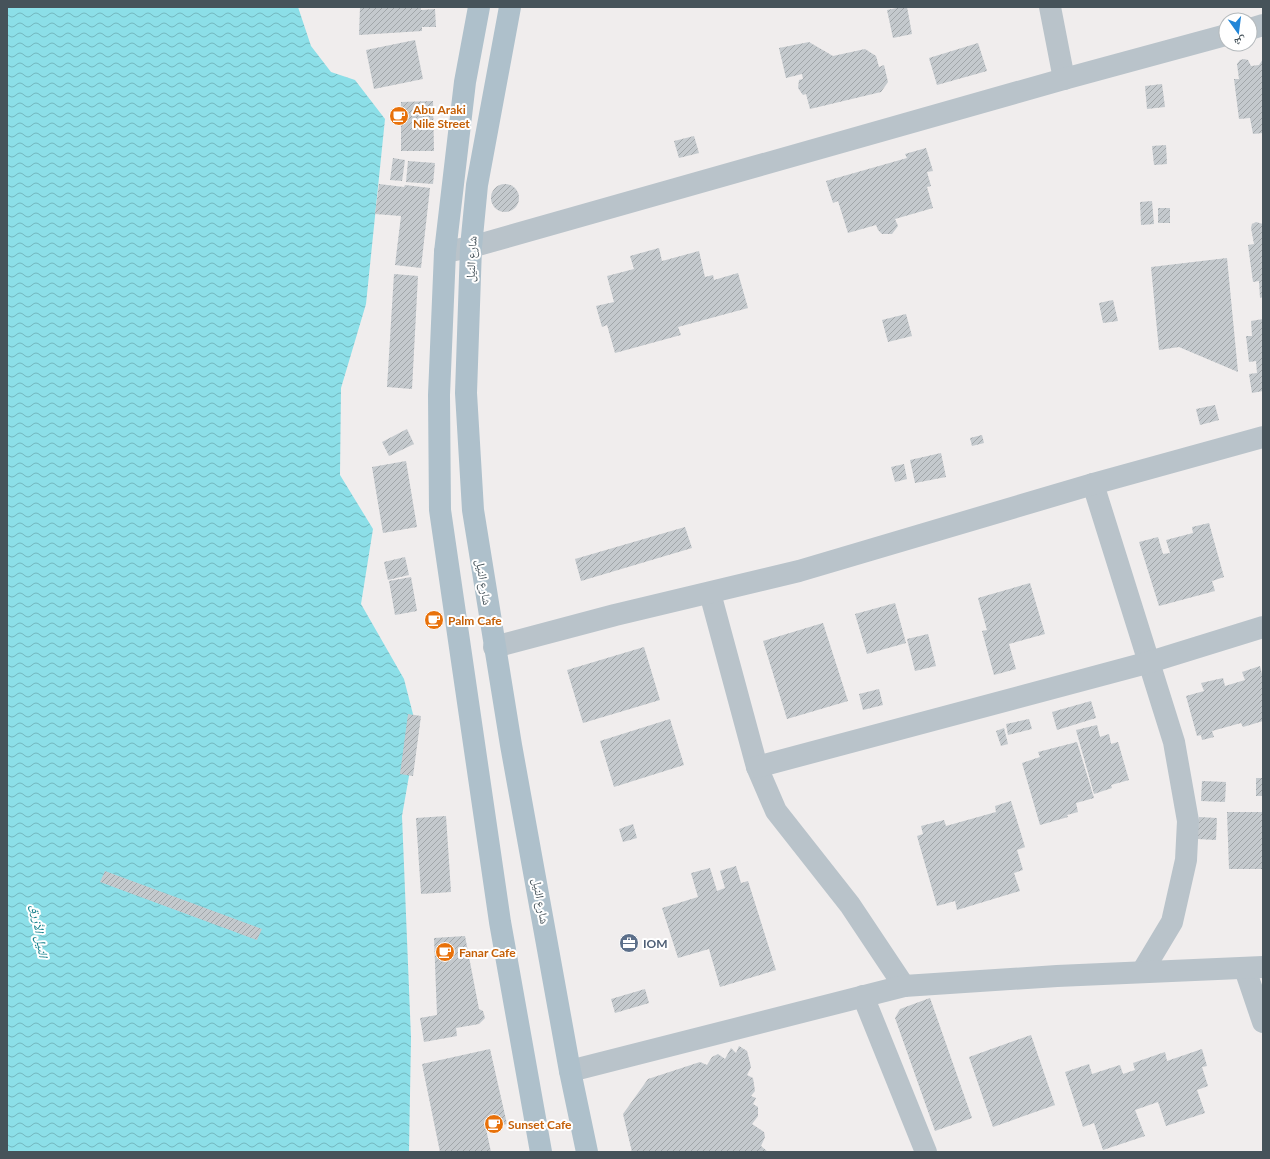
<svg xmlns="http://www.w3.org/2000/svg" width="1270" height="1159" font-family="Lato,'Noto Naskh Arabic',sans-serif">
<defs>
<pattern id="water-waves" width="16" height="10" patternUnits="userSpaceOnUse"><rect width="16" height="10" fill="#8cdfe8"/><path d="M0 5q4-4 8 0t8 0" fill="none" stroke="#74b7bf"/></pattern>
<pattern id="building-hatch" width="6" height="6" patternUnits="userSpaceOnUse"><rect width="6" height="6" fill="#c4c9cd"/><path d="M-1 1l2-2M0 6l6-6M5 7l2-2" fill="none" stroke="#a1a6a9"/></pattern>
</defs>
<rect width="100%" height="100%" fill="#f0eded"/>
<!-- water -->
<polygon fill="url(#water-waves)" points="7,7 298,7 311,46 331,72 355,80 385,119 366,304 341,388 340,475 373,529 361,604 404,679 417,730 402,816 411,1038 409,1152 7,1152"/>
<!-- building -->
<g fill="url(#building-hatch)">
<polygon points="360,7 421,7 421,10 435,9 436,27 422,27 422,31 359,35"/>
<polygon points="902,7 907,7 912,34 893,38 887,10"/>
<polygon points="415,40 423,79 374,89 366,50"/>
<polygon points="809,42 833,56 865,49 876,56 879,67 884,65 888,82 881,92 810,109 806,94 803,95 798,88 799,80 803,79 802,74 786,78 779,48"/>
<polygon points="978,43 987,71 937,85 929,58"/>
<polygon points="1244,59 1248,60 1251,66 1259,65 1263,59 1263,133 1253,134 1250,118 1239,119 1234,79 1239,79 1237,64 1240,60"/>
<polygon points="1162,84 1165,107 1147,109 1145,86"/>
<polygon points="433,101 434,151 401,151 401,102"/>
<polygon points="694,136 699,153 679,158 674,141"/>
<polygon points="1166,145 1167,164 1154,165 1152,146"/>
<polygon points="926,148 933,171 927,172 931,186 927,187 933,208 895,219 898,226 892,234 882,234 878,230 876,225 848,233 838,201 833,203 826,181 907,158 905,154"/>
<polygon points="393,158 405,160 402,181 390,180"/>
<polygon points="408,161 435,163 433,184 406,182"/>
<polygon points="379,184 404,187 405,185 430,188 421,268 395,265 401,216 375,214"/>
<circle cx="505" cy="198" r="14"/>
<polygon points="1152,201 1154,224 1141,225 1140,202"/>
<rect x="1158" y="208" width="12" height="15"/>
<polygon points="1256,222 1263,224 1263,297 1260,298 1259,281 1253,282 1248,245 1254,244 1251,228 1252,224"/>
<polygon points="659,248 662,261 699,251 705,277 713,275 714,280 738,273 748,308 678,327 681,335 615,353 607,325 602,327 596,306 614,302 607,276 634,269 630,256"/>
<polygon points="1227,258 1238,372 1179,347 1159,350 1151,267"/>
<polygon points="394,274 418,276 412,389 387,387"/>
<polygon points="1113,300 1118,321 1103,323 1099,303"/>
<polygon points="906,314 912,336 888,342 882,320"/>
<polygon points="1263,319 1263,391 1252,393 1249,374 1257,373 1256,361 1249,362 1246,336 1252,336 1251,321"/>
<polygon points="1215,405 1219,420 1200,425 1196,409"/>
<polygon points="407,429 414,444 389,456 382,442"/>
<polygon points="982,435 984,443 972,446 970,438"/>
<polygon points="941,453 946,477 915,483 910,460"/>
<polygon points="406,461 417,527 383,533 372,467"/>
<polygon points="904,464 907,479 895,482 891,467"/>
<polygon points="1209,523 1224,577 1212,581 1215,591 1159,606 1139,542 1158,537 1163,554 1170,553 1166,540 1193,533 1192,527"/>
<polygon points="685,527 692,548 581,581 575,559"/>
<polygon points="405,557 409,575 388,580 384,562"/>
<polygon points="411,577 417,611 395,615 389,581"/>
<polygon points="1030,583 1045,634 1009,644 1016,669 994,675 982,631 987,630 978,598"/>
<polygon points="895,603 906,643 867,654 855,614"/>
<polygon points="823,623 848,701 787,719 763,641"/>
<polygon points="928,634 936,666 915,671 907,639"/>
<polygon points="644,647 660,700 583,723 567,670"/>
<polygon points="1260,666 1263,678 1263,721 1243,727 1241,723 1212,731 1214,737 1202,740 1201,735 1197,736 1186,696 1204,691 1201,683 1223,678 1225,686 1245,680 1242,672"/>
<polygon points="879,689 883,705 863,710 859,694"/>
<polygon points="1091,701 1096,718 1057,730 1052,712"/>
<polygon points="408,714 421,716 413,776 400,774"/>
<polygon points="670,719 684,765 614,787 600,741"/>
<polygon points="1029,719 1032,729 1008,735 1006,724"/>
<polygon points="1097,725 1100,737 1109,734 1111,744 1118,742 1129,780 1111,785 1112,788 1094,794 1076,730"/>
<polygon points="1004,728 1008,744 1001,746 996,731"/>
<polygon points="1077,742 1094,798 1076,803 1078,812 1067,815 1068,817 1040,825 1022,763 1040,757 1038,752"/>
<rect x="1256" y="778" width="7" height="18"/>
<polygon points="1202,781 1226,782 1225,802 1201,801"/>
<polygon points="1011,801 1025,847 1017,850 1023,870 1014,873 1020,891 957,910 955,901 937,906 917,836 923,834 921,826 944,820 946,826 996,812 995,806"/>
<polygon points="1227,812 1263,812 1263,869 1229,869"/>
<polygon points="446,816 451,892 421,894 416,818"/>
<polygon points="1199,817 1217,818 1216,840 1197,839"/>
<polygon points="633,824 637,838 623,842 619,829"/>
<polygon points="736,866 741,883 748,881 776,970 720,987 709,949 678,958 662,908 698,897 691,873 710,868 717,891 725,888 720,871"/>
<polygon points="105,871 262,929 257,940 100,882"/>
<polygon points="465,936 479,1009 483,1011 485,1018 479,1024 456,1028 457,1036 424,1042 420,1018 437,1015 434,938"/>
<polygon points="645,989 649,1003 615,1013 611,999"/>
<polygon points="930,998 972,1118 935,1131 895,1018 900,1009"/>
<polygon points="1031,1035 1055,1105 993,1127 969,1057"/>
<polygon points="739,1046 747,1051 751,1067 747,1075 753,1078 755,1091 751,1096 756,1098 753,1104 758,1107 758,1116 752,1124 764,1132 765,1137 761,1146 768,1152 632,1152 623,1114 648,1079 700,1062 707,1065 712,1057 718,1054 725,1059 731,1048 736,1053"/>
<polygon points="490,1049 507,1124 486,1129 491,1152 440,1152 422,1064"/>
<polygon points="1202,1049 1207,1066 1202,1067 1208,1086 1197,1090 1205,1113 1166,1126 1158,1102 1135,1110 1145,1136 1103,1150 1094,1123 1083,1127 1065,1072 1089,1064 1092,1074 1120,1065 1123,1074 1135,1070 1133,1063 1165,1052 1167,1061"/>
</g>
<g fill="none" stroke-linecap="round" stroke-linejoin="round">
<!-- minor -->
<g stroke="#b9c3ca" stroke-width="22">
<polyline points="1050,7 1064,79"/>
<polyline points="1250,29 1263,25"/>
<polyline points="445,252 471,247 1064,79 1226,35"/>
<polyline points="1093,484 1174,742 1188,821 1186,860 1172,922 1142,972"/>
<polyline points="710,593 757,767 776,811 850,905 904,986"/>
<polyline points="494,647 615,615 799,571 1093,484 1263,437"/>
<polyline points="757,767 1150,662 1263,627"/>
<polyline points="1245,969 1263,1022"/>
<polyline points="863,996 926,1152"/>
<polyline points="570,1071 904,986 1057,976 1263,967"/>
</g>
<!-- primary -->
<g stroke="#aec0cb" stroke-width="22">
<polyline points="479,7 465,82 445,252 439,395 440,510 500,922 541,1152"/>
<polyline points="510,7 477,185 471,247 466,393 473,510 511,745 570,1071 587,1152"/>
</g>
</g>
<!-- icons -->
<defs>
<symbol id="cafe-disc" viewBox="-11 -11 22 22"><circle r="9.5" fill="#e8710a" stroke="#fff"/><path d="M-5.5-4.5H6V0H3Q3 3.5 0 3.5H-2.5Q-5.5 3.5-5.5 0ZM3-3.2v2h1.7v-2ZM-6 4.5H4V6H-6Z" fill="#fff"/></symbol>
<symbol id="office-disc" viewBox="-11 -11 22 22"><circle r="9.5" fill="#5c6f8a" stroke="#fff"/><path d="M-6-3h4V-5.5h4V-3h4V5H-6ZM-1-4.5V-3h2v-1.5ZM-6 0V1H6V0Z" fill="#fff"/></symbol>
</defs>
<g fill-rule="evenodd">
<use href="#cafe-disc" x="388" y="105" width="22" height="22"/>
<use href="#cafe-disc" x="423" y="609" width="22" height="22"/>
<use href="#office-disc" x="618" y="932" width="22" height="22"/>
<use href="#cafe-disc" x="434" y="941" width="22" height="22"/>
<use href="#cafe-disc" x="483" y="1113" width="22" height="22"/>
</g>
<g text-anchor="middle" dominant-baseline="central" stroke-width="4" stroke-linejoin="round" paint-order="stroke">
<!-- food labels -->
<g font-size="12" font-weight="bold" fill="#c56008" stroke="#fff" text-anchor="start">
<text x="413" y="109">Abu Araki<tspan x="413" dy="14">Nile Street</tspan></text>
<text x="448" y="620">Palm Cafe</text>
<text x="459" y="952">Fanar Cafe</text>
<text x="508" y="1124">Sunset Cafe</text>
</g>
<!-- street labels -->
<g font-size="12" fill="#46535a" stroke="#fff">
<text transform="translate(471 259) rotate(-87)">شارع النيل</text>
<text transform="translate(484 582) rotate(81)">شارع النيل</text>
<text transform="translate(541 901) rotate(80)">شارع النيل</text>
</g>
<!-- service labels -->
<g font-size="12" font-weight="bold" fill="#4e5e75" stroke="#fff" text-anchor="start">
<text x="643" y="943">IOM</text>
</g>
<!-- water labels -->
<g font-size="13" font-style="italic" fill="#12808b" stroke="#fff">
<text transform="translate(40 931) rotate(81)">النيل الأزرق</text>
</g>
</g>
<!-- border -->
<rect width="1270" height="1159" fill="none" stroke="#46535a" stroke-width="16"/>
<!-- north arrow -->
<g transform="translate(1238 32) rotate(166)"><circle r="19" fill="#ffffff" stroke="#b5babd"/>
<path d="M0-3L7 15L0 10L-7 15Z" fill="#2185d7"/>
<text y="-6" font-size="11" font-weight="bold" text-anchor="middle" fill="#46535a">ش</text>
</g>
</svg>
